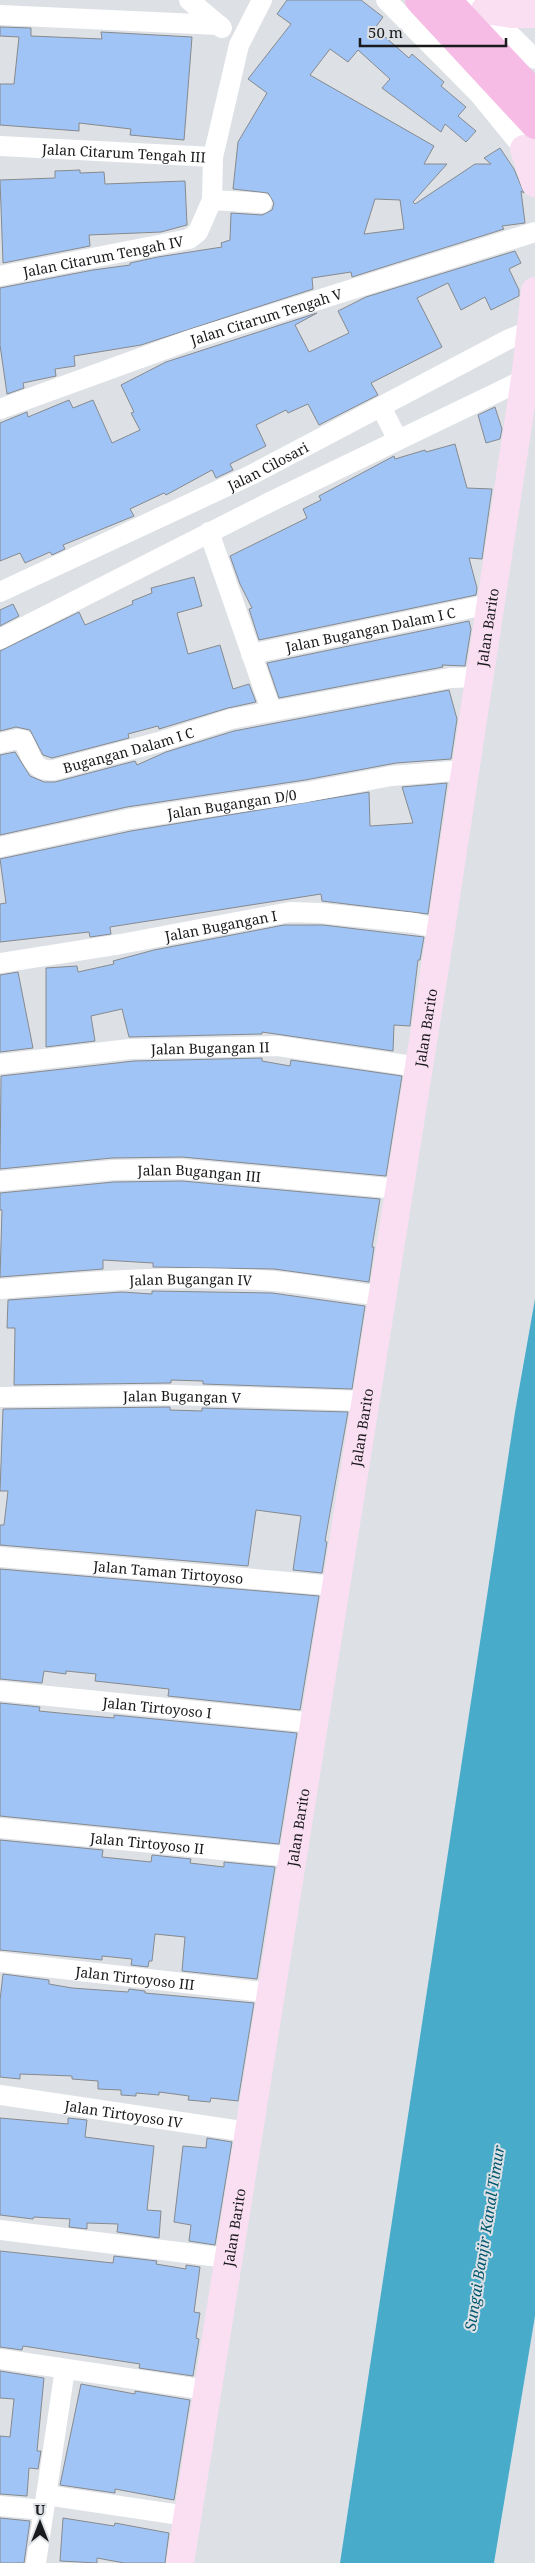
<svg xmlns="http://www.w3.org/2000/svg" width="535" height="2563" font-family="'Noto Serif',serif">
<rect width="100%" height="100%" fill="#dde1e6"/>
<!-- water -->
<polygon fill="#48abca" points="535,1299 535,2316 494,2563 340,2563 515,1412"/>
<!-- building -->
<g fill="#a1c4f6" stroke="#868a8e" fill-rule="evenodd">
<path d="M287,0H361L383,17L375,28L409,58L412,54L444,82L441,86L466,107L458,116L476,131L466,142L445,124L441,132L382,88L390,79L358,50L348,62L330,49L310,75L434,146L424,164H447L413,202L415,204L475,164H491L484,158L500,148L514,169L524,193L521,191L525,223L502,226L504,229L352,277L351,272L312,278L313,289L141,345L74,356L75,366L55,369L56,376L23,383L24,388L7,394L0,345V288L93,270L130,265V263L158,257L222,247L221,243L230,240L231,213L262,215L272,210L274,203L268,193L233,189L238,142L267,93L248,79L291,24L277,14ZM375,199L400,200L404,229L364,234Z"/>
<polygon points="0,27 31,28 31,36 102,39 101,32 192,37 184,140 130,135 131,129 79,123 79,131 0,125 0,84 14,84 19,37 0,36"/>
<polygon points="80,170 80,173 104,172 105,184 185,181 187,225 161,232 89,235 90,246 3,263 0,180 55,178 55,171"/>
<polygon points="515,251 521,263 509,269 519,290 519,296 491,310 485,297 461,310 448,283 417,298 442,347 371,383 378,395 319,425 308,404 288,413 286,410 256,425 266,446 230,464 233,470 216,478 212,470 166,495 164,493 130,509 134,516 63,545 65,549 52,555 50,552 25,563 20,553 0,561 0,423 27,412 28,417 69,400 73,408 93,400 112,443 140,430 131,413 134,412 121,385 166,362 317,313 295,325 309,352 349,333 338,311 366,297"/>
<polygon points="495,407 502,429 500,439 486,443 478,415"/>
<polygon points="455,444 467,488 492,489 482,559 469,558 477,588 476,595 259,640 249,609 252,608 240,584 230,556 307,518 303,509 321,500 319,496 394,456 395,459 425,450 426,452"/>
<polygon points="194,577 202,606 177,613 188,654 220,645 233,689 249,684 256,702 228,708 159,729 158,726 128,734 129,738 52,758 43,755 30,730 16,727 0,731 0,651 79,612 85,625 133,604 132,601 152,593 151,588"/>
<polygon points="13,604 19,616 0,626 0,610"/>
<polygon points="469,621 471,629 465,666 442,665 443,667 279,698 267,663"/>
<polygon points="449,690 457,719 451,759 396,763 305,780 127,807 0,835 0,755 15,752 30,776 44,782 55,782 135,761 137,765 166,752 234,731"/>
<polygon points="447,783 428,914 322,901 321,894 110,927 111,934 90,937 89,932 0,942 0,904 6,903 0,859 131,831 369,792 370,826 413,823 402,787"/>
<polygon points="284,925 323,925 424,937 420,960 418,960 410,1026 394,1025 393,1051 262,1032 262,1034 129,1037 122,1009 91,1016 95,1041 46,1047 46,968 77,966 78,972 114,964 113,961 154,950"/>
<polygon points="18,972 33,1048 0,1052 0,975"/>
<polygon points="262,1058 262,1061 290,1066 291,1060 402,1076 386,1176 182,1157 112,1158 0,1169 1,1076 134,1061"/>
<polygon points="182,1181 380,1199 372,1247 374,1247 369,1282 274,1269 153,1267 153,1263 103,1260 103,1269 0,1277 2,1210 0,1210 0,1193 114,1182"/>
<polygon points="152,1291 272,1293 365,1306 352,1389 203,1384 203,1381 171,1380 171,1383 14,1385 15,1328 7,1328 8,1300 122,1292 152,1294"/>
<polygon points="170,1407 170,1410 202,1411 202,1408 348,1412 325,1541 327,1542 322,1573 293,1570 301,1516 256,1510 248,1566 0,1545 0,1525 4,1525 8,1491 0,1491 3,1409"/>
<polygon points="0,1569 319,1596 300,1710 168,1696 169,1689 95,1681 96,1674 66,1671 66,1674 44,1671 42,1683 0,1679"/>
<polygon points="0,1703 40,1707 39,1711 70,1714 114,1718 114,1715 297,1733 279,1844 0,1816"/>
<polygon points="0,1840 103,1850 102,1857 151,1862 152,1855 191,1859 190,1863 224,1867 224,1862 275,1867 257,1979 182,1971 185,1937 155,1934 152,1961 149,1961 148,1967 131,1965 132,1959 102,1956 102,1960 0,1950"/>
<polygon points="3,1974 49,1980 49,1984 72,1988 128,1992 129,1989 145,1991 145,1993 254,2003 238,2101 211,2098 210,2102 188,2100 189,2096 159,2092 159,2095 136,2093 136,2096 121,2095 121,2090 98,2089 98,2081 72,2079 72,2076 20,2074 20,2079 0,2077 0,2000"/>
<polygon points="0,2118 68,2124 68,2118 87,2120 85,2137 154,2146 147,2210 161,2211 159,2238 117,2232 118,2224 87,2223 87,2229 69,2227 70,2219 34,2217 33,2219 0,2215"/>
<polygon points="207,2138 232,2142 215,2245 189,2241 191,2225 174,2222 183,2146 206,2148"/>
<polygon points="0,2251 113,2263 114,2256 157,2261 156,2264 186,2269 186,2265 200,2267 194,2312 200,2313 196,2338 199,2339 193,2376 139,2368 140,2364 23,2346 22,2350 0,2347"/>
<polygon points="0,2371 44,2378 37,2451 41,2451 38,2469 29,2468 27,2496 0,2494 0,2436 10,2437 14,2399 0,2398"/>
<polygon points="81,2384 135,2394 135,2391 190,2400 174,2500 115,2489 115,2493 60,2485"/>
<polygon points="0,2518 30,2521 24,2563 0,2563"/>
<polygon points="63,2518 114,2526 115,2523 169,2533 165,2563 124,2563 97,2558 97,2563 60,2561"/>
</g>
<g fill="none" stroke-linecap="round" stroke-linejoin="round">
<!-- street -->
<g stroke="#fff" stroke-width="20">
<polyline points="189,0 222,28"/>
<polyline points="386,0 479,94 524,149 535,152"/>
<polyline points="475,0 535,59"/>
<polyline points="0,15 219,25"/>
<path id="s1" d="M0,146L213,157L212,200L262,203"/>
<polyline points="213,157 239,45 262,0"/>
<path id="s2" d="M0,276L189,239L198,232L212,200"/>
<polyline points="381,407 398,440"/>
<path id="s3" d="M0,409L193,339L535,232"/>
<polyline points="209,532 271,710"/>
<path id="s4" d="M0,592L249,476L507,340L532,330"/>
<polyline points="0,639 268,503 525,379"/>
<path id="s5" d="M251,654L490,604"/>
<path id="s6" d="M0,743L18,739L23,740C31,755 33,773 54,770L159,742L231,719L450,678L480,677"/>
<path id="s7" d="M0,847L129,819L307,792L391,776L466,770"/>
<path id="s8" d="M0,963L121,944L290,912L320,913L414,923L441,929"/>
<path id="s9" d="M0,1064L130,1049L278,1046L419,1067"/>
<path id="s10" d="M0,1181L113,1170L182,1169L399,1189"/>
<path id="s11" d="M0,1289C91,1281 182,1274 273,1281C309,1284 346,1292 382,1296"/>
<path id="s12" d="M0,1397L172,1395L365,1401"/>
<path id="s13" d="M0,1557L336,1586"/>
<path id="s14" d="M0,1691L314,1723"/>
<path id="s15" d="M0,1828L293,1857"/>
<path id="s16" d="M0,1962L271,1993"/>
<path id="s17" d="M0,2095L248,2132"/>
<polyline points="0,2230 227,2258"/>
<polyline points="0,2359 207,2390"/>
<polyline points="46,2495 187,2516"/>
<polyline points="0,2506 44,2510"/>
<polyline points="36,2563 65,2369"/>
</g>
<!-- secondary -->
<g stroke="#fadef2" stroke-width="28">
<polyline points="485,10 512,14 535,14"/>
<polyline points="524,149 535,183"/>
<path id="s18" d="M180,2563L441,929L525,379L535,291"/>
</g>
<!-- primary -->
<g stroke="#f6bce5" stroke-width="28">
<polyline points="419,0 535,125"/>
<polyline points="447,0 535,94"/>
</g>
</g>
<g text-anchor="middle" dominant-baseline="central" stroke-width="4" stroke-linejoin="round" paint-order="stroke">
<!-- street labels -->
<g font-size="14" fill="#191a1c" stroke="#dde1e6">
<text stroke="none"><textPath href="#s1" startOffset="124">Jalan Citarum Tengah III</textPath></text>
<text stroke="none"><textPath href="#s2" startOffset="105">Jalan Citarum Tengah IV</textPath></text>
<text stroke="none"><textPath href="#s3" startOffset="282">Jalan Citarum Tengah V</textPath></text>
<text stroke="none"><textPath href="#s4" startOffset="296">Jalan Cilosari</textPath></text>
<text stroke="none"><textPath href="#s18" startOffset="1960">Jalan Barito</textPath></text>
<text stroke="none"><textPath href="#s5" startOffset="122">Jalan Bugangan Dalam I C</textPath></text>
<text stroke="none"><textPath href="#s6" startOffset="148">Bugangan Dalam I C</textPath></text>
<text stroke="none"><textPath href="#s7" startOffset="236">Jalan Bugangan D/0</textPath></text>
<text stroke="none"><textPath href="#s8" startOffset="224">Jalan Bugangan I</textPath></text>
<text stroke="none"><textPath href="#s18" startOffset="1555">Jalan Barito</textPath></text>
<text stroke="none"><textPath href="#s9" startOffset="211">Jalan Bugangan II</textPath></text>
<text stroke="none"><textPath href="#s10" startOffset="200">Jalan Bugangan III</textPath></text>
<text stroke="none"><textPath href="#s11" startOffset="191">Jalan Bugangan IV</textPath></text>
<text stroke="none"><textPath href="#s12" startOffset="182">Jalan Bugangan V</textPath></text>
<text stroke="none"><textPath href="#s18" startOffset="1150">Jalan Barito</textPath></text>
<text stroke="none"><textPath href="#s13" startOffset="169">Jalan Taman Tirtoyoso</textPath></text>
<text stroke="none"><textPath href="#s14" startOffset="158">Jalan Tirtoyoso I</textPath></text>
<text stroke="none"><textPath href="#s18" startOffset="745">Jalan Barito</textPath></text>
<text stroke="none"><textPath href="#s15" startOffset="148">Jalan Tirtoyoso II</textPath></text>
<text stroke="none"><textPath href="#s16" startOffset="136">Jalan Tirtoyoso III</textPath></text>
<text stroke="none"><textPath href="#s17" startOffset="125">Jalan Tirtoyoso IV</textPath></text>
<text stroke="none"><textPath href="#s18" startOffset="340">Jalan Barito</textPath></text>
</g>
<!-- water labels -->
<g font-size="15" font-style="italic" fill="#00576d" stroke="#dde1e6">
<text transform="translate(484 2238) rotate(-81)">Sungai Banjir Kanal Timur</text>
</g>
</g>
<!-- north arrow -->
<g transform="translate(40 2523)" stroke="#dde1e6" stroke-width="4" paint-order="stroke">
<path d="M0-4L9 19L0 12L-9 19Z" fill="#191a1c"/>
<text y="-8" font-size="14" font-weight="bold" text-anchor="middle" fill="#191a1c">U</text>
</g>
<!-- scale -->
<path d="M360 38v8h146v-8" fill="none" stroke="#191a1c" stroke-width="2.5"/>
<text x="368" y="38" font-size="15" fill="#191a1c" stroke="#dde1e6" stroke-width="4" paint-order="stroke">50 m</text>
</svg>
